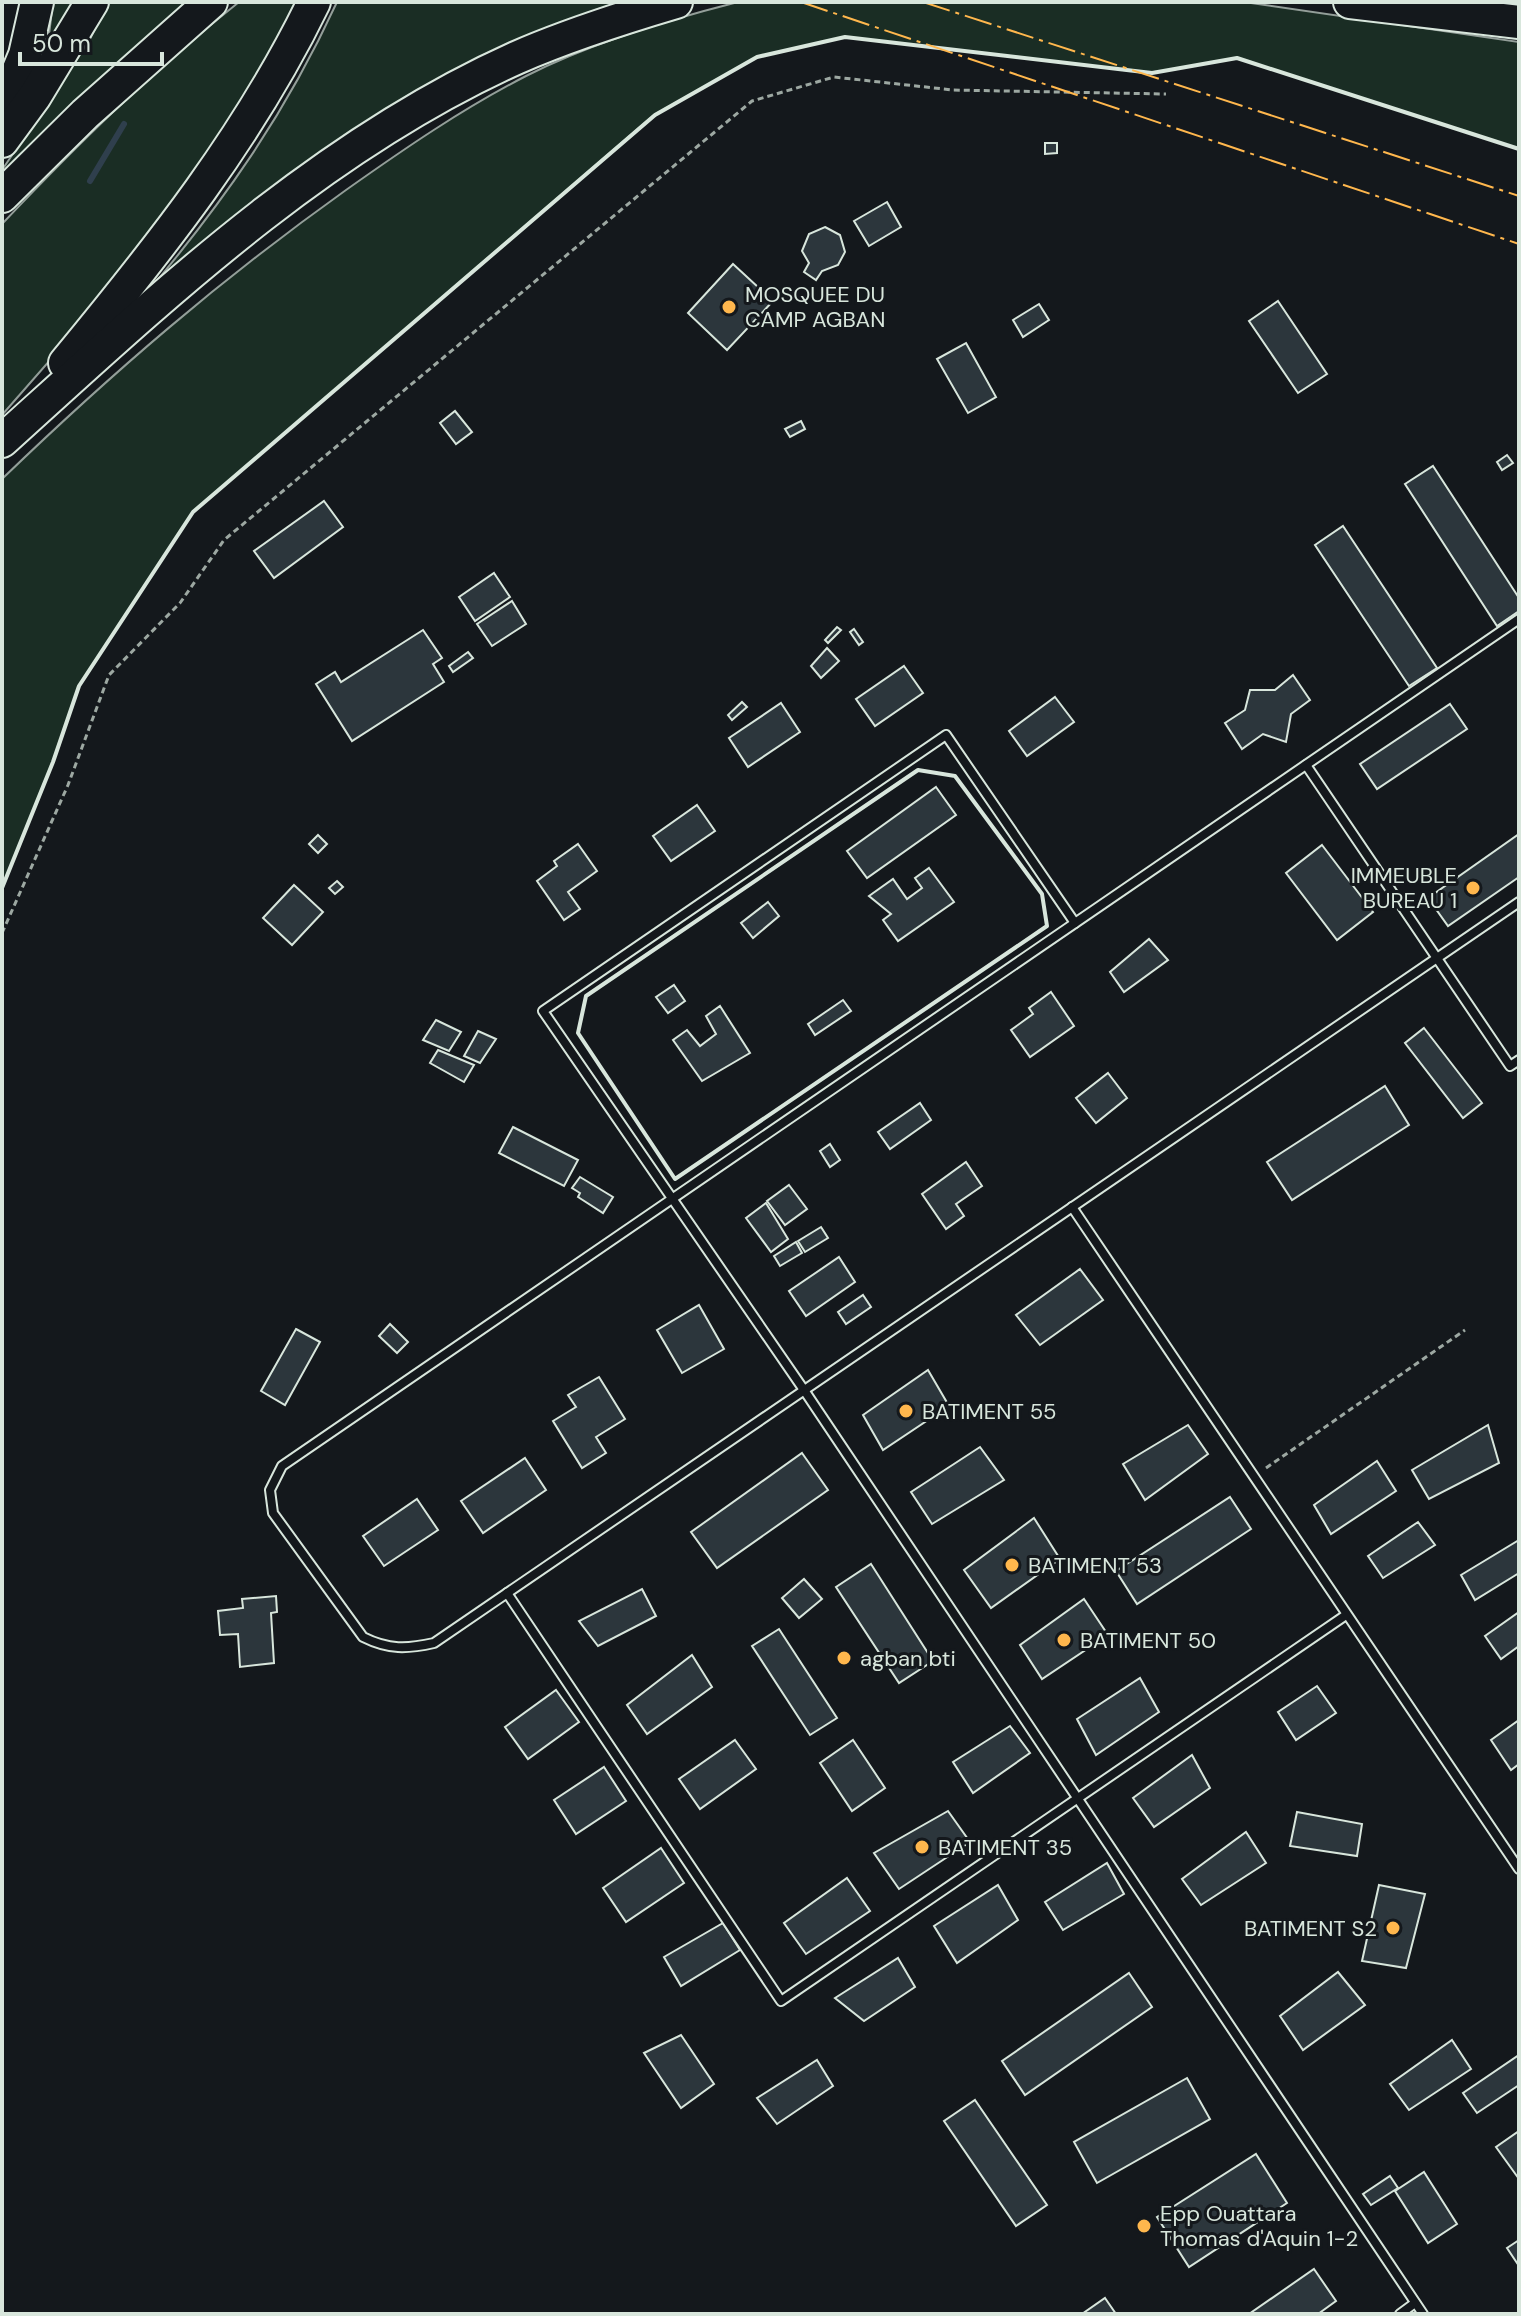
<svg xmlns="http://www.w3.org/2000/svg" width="1521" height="2316" font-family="'DM Sans',sans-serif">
<rect width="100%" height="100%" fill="#14181c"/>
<!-- green -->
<g fill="#1a2d24" stroke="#939e99" stroke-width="2">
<polygon points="53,2 76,2 47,51"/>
<polygon points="108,2 186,2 69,108 2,180 2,170 89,41"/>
<path d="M239,2H303L277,57L123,277L2,415V224C77,145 153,70 239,2Z"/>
<path d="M337,2H625L601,9L141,300C222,204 284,117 337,2Z"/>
<path d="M738,2H1244L1519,42V149L1237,58L1152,73L845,37L757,57L654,115L193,512L79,686L53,762L2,888V479C113,372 220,280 346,190C404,149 462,109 526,76C587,45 671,19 738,2Z"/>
</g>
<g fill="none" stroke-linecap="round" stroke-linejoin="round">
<!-- stream -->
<polyline stroke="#2f3f4d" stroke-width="6" points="90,181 124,124"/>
</g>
<!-- building -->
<g fill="#2c363c" stroke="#d8e6dc" stroke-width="2">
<polygon points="1045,143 1057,143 1057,153 1045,154"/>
<polygon points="887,202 901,227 869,246 854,221"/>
<polygon points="825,227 840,235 845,252 838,265 822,271 816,280 804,272 809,263 802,251 809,234"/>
<polygon points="733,264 773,301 727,350 688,313"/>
<polygon points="1278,301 1327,374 1298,393 1249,321"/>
<polygon points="1039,304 1049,320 1023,337 1013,320"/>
<polygon points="966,343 996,397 968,413 937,359"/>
<polygon points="455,411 472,432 456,444 440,423"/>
<polygon points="801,421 805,429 790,437 785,429"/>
<polygon points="1507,455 1513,463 1502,470 1497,462"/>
<polygon points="1433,466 1519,598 1519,611 1497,626 1405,484"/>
<polygon points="324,501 343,527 274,578 254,551"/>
<polygon points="1343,526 1437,668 1409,686 1315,545"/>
<polygon points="494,573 510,597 475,621 459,597"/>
<polygon points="512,601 526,624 492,646 477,624"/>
<polygon points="837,627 841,630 828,643 825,640"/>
<polygon points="854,629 863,642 859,645 850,632"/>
<polygon points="423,630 442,658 433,664 444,682 352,741 316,684 335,672 341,682"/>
<polygon points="827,648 839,661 821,678 811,666"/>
<polygon points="468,652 473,658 453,672 449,666"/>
<polygon points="904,666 923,693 875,726 856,699"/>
<polygon points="1293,675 1310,700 1291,714 1286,742 1263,734 1242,749 1225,723 1245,710 1250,690 1275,690"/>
<polygon points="1055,697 1074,722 1027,756 1009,731"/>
<polygon points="742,702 747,707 732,720 728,715"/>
<polygon points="781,703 800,732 748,767 729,738"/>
<polygon points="1450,704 1467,729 1377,789 1360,764"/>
<polygon points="936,787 956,815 867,878 847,851"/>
<polygon points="697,805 715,831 671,861 653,836"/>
<polygon points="1519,834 1519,877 1448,926 1428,898"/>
<polygon points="318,835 327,844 318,853 309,844"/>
<polygon points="578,844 597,871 568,892 580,909 564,920 537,881 557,866 554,861"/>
<polygon points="1322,845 1373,912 1337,940 1286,873"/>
<polygon points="929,868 954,902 898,941 883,920 891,914 869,896 893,879 907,899 922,888 915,878"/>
<polygon points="337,881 343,887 335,894 329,888"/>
<polygon points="294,885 323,912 292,945 263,918"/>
<polygon points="768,902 779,916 753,938 741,923"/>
<polygon points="1149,939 1168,960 1124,992 1110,972"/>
<polygon points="674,985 685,1001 668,1013 656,997"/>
<polygon points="1051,992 1074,1026 1030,1057 1011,1030 1033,1014 1029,1008"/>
<polygon points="843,1000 851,1011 815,1035 808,1024"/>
<polygon points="720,1006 750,1053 702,1081 673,1040 687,1030 700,1046 716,1034 706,1016"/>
<polygon points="436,1020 461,1032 449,1051 423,1040"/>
<polygon points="1424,1028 1482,1103 1463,1118 1405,1043"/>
<polygon points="478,1031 496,1039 480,1063 464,1056"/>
<polygon points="438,1050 474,1065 464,1082 430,1063"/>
<polygon points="1108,1073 1127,1098 1096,1123 1076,1098"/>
<polygon points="1385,1086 1409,1125 1292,1200 1267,1162"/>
<polygon points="920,1103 931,1120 890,1149 878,1132"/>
<polygon points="513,1127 578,1160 564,1186 499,1153"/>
<polygon points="830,1144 840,1160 830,1167 820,1151"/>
<polygon points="966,1162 982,1186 956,1204 964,1216 946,1229 922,1194"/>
<polygon points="580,1177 613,1197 603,1213 578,1197 580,1193 572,1188"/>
<polygon points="789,1185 807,1209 785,1225 767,1201"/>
<polygon points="766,1203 788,1239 771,1252 746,1218"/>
<polygon points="821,1227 828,1238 805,1252 798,1241"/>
<polygon points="796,1242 802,1253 780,1266 774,1256"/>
<polygon points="839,1257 855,1282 806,1316 789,1291"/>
<polygon points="1080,1269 1103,1300 1040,1345 1016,1315"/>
<polygon points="863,1295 871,1307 846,1324 838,1312"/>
<polygon points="699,1305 724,1349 682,1373 657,1330"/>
<polygon points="390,1324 408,1342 397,1353 379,1336"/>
<polygon points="296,1329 320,1342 285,1405 261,1391"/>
<polygon points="928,1370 949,1406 883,1450 863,1415"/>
<polygon points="599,1377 625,1419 596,1437 606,1453 582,1468 553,1421 576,1407 568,1395"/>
<polygon points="1188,1425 1208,1454 1145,1500 1123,1464"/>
<polygon points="1488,1425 1499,1463 1429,1499 1412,1470"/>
<polygon points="980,1447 1004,1480 932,1524 911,1492"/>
<polygon points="802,1453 828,1490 717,1568 691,1532"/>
<polygon points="525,1458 546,1490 483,1533 461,1501"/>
<polygon points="1377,1461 1396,1491 1331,1534 1314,1505"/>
<polygon points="1230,1497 1251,1529 1137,1604 1116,1571"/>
<polygon points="417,1499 438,1530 384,1566 363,1536"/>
<polygon points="1034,1518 1060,1559 991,1608 964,1570"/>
<polygon points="1418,1522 1435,1545 1383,1578 1368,1556"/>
<polygon points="1519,1540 1519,1573 1475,1600 1461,1575"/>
<polygon points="871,1564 933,1661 899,1683 836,1587"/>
<polygon points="804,1579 822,1599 799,1618 782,1598"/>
<polygon points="642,1589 656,1616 598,1646 579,1621"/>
<polygon points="276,1596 277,1612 271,1613 274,1663 240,1667 238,1634 220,1635 218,1611 243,1608 242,1599"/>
<polygon points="1084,1599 1108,1635 1042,1679 1020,1645"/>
<polygon points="1519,1612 1519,1646 1501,1659 1485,1636"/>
<polygon points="779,1629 837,1718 810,1735 752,1646"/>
<polygon points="692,1655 712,1687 647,1734 627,1705"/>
<polygon points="1140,1678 1159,1712 1096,1755 1077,1719"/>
<polygon points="1317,1686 1336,1713 1296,1740 1278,1712"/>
<polygon points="556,1690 579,1722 528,1759 505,1727"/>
<polygon points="1519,1720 1519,1764 1511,1770 1491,1740"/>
<polygon points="1010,1726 1030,1753 973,1793 953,1762"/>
<polygon points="735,1740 756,1769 700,1809 679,1779"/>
<polygon points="853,1740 885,1788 852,1811 820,1763"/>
<polygon points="1192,1755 1210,1788 1154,1827 1133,1798"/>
<polygon points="604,1767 626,1801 576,1834 554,1800"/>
<polygon points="948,1811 970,1842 899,1889 874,1853"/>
<polygon points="1297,1812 1362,1824 1357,1856 1290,1846"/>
<polygon points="1246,1832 1266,1863 1201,1905 1182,1879"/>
<polygon points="661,1848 684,1883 626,1922 603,1888"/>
<polygon points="1107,1863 1124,1894 1063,1930 1045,1902"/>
<polygon points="847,1878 870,1911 806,1954 784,1923"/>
<polygon points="998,1885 1018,1920 957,1963 934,1926"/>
<polygon points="1379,1885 1425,1894 1406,1968 1362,1961"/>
<polygon points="723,1923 740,1950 681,1986 664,1957"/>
<polygon points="898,1958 915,1987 864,2021 835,1998"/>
<polygon points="1338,1972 1365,2005 1303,2050 1280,2016"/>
<polygon points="1129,1973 1152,2007 1025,2095 1002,2061"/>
<polygon points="681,2035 714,2084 681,2108 644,2053"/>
<polygon points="1452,2040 1471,2069 1409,2110 1390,2084"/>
<polygon points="1519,2055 1519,2085 1477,2113 1463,2093"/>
<polygon points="817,2060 833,2086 777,2124 757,2098"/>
<polygon points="1187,2078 1210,2119 1097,2183 1074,2142"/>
<polygon points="975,2100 1047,2205 1016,2226 944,2121"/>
<polygon points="1519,2131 1519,2179 1496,2147"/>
<polygon points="1256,2154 1287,2203 1189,2267 1157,2217"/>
<polygon points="1424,2172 1457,2224 1428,2243 1395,2191"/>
<polygon points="1390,2176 1398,2188 1371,2205 1363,2194"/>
<polygon points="1519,2240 1519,2266 1507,2248"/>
<polygon points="1314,2269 1336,2301 1318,2314 1249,2314"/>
<polygon points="1105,2298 1116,2314 1082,2314"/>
</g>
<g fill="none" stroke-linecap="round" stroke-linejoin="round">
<defs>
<g id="service">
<path d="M1519,619L282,1466L270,1490L273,1513L363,1637C389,1650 407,1649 434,1643L1519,902"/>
<polyline points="1306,765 1510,1066 1519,1060"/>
<polyline points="1075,923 946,735 543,1011 804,1390 1423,2314"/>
<polyline points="1072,1207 1519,1869"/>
<polyline points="507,1593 781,2001 1346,1615"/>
<polyline points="1400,2314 1415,2303"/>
</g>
<g id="motorway">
<polyline points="1350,2 1519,22"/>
<polyline points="2,110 25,55 37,2"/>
<polyline points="2,141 35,96 92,2"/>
<polyline points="2,196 85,114 211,2"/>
<path d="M65,363C159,249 249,136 314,2"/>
<path d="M2,441C159,299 320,146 516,58C568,35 622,18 676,2"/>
</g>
</defs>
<!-- service casing -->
<use href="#service" stroke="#d8e6dc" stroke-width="12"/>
<!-- motorway casing -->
<use href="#motorway" stroke="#d8e6dc" stroke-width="36"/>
<!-- path -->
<g stroke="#9da8a2" stroke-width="3" stroke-dasharray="6 4" stroke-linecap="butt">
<polyline points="2,933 68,785 109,675 180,603 224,540 752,101 834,77 953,90 1166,94"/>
<polyline points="1266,1468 1465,1330"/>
</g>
<!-- service -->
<use href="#service" stroke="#14181c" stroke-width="8"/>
<!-- motorway -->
<use href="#motorway" stroke="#14181c" stroke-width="32"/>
<!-- wall -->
<g stroke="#d8e6dc" stroke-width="4">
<polygon points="918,770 955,776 1042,894 1047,926 675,1179 578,1033 586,996"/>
<polyline points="2,888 53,762 79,686 193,512 655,115 757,57 845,37 1152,73 1237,58 1519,149"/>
</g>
<!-- power -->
<g stroke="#ffb74d" stroke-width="2" stroke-dasharray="28 6 4 6" stroke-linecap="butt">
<polyline points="801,2 1519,244"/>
<polyline points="923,2 1519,196"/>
</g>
</g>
<!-- markers -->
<g fill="#ffb74d" stroke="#14181c" stroke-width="3">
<circle cx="729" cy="307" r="8"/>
<circle cx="1473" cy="888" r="8"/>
<circle cx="906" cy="1411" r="8"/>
<circle cx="1012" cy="1565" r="8"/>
<circle cx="1064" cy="1640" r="8"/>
<circle cx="844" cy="1658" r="8"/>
<circle cx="922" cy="1847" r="8"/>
<circle cx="1393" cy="1928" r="8"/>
<circle cx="1144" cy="2226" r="8"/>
</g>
<g text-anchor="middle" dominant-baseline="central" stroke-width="6" stroke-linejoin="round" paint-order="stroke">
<!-- poi labels -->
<g font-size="22" fill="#d8e6dc" stroke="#14181c" text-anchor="start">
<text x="745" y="294">MOSQUEE DU<tspan x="745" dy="25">CAMP AGBAN</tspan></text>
<text x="1457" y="875" text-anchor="end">IMMEUBLE<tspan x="1457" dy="25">BUREAU 1</tspan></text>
<text x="922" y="1411">BATIMENT 55</text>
<text x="1028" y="1565">BATIMENT 53</text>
<text x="1080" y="1640">BATIMENT 50</text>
<text x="860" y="1658">agban bti</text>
<text x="938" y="1847">BATIMENT 35</text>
<text x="1377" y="1928" text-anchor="end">BATIMENT S2</text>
<text x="1160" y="2213">Epp Ouattara<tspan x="1160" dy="25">Thomas d'Aquin 1-2</tspan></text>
</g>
</g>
<!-- border -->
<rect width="1521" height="2316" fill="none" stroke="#d8e6dc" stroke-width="8"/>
<!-- scale -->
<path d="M20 52v12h142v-12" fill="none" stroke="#d8e6dc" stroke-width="4"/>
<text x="32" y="52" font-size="24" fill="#d8e6dc" stroke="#14181c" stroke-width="6" paint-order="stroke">50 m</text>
</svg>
